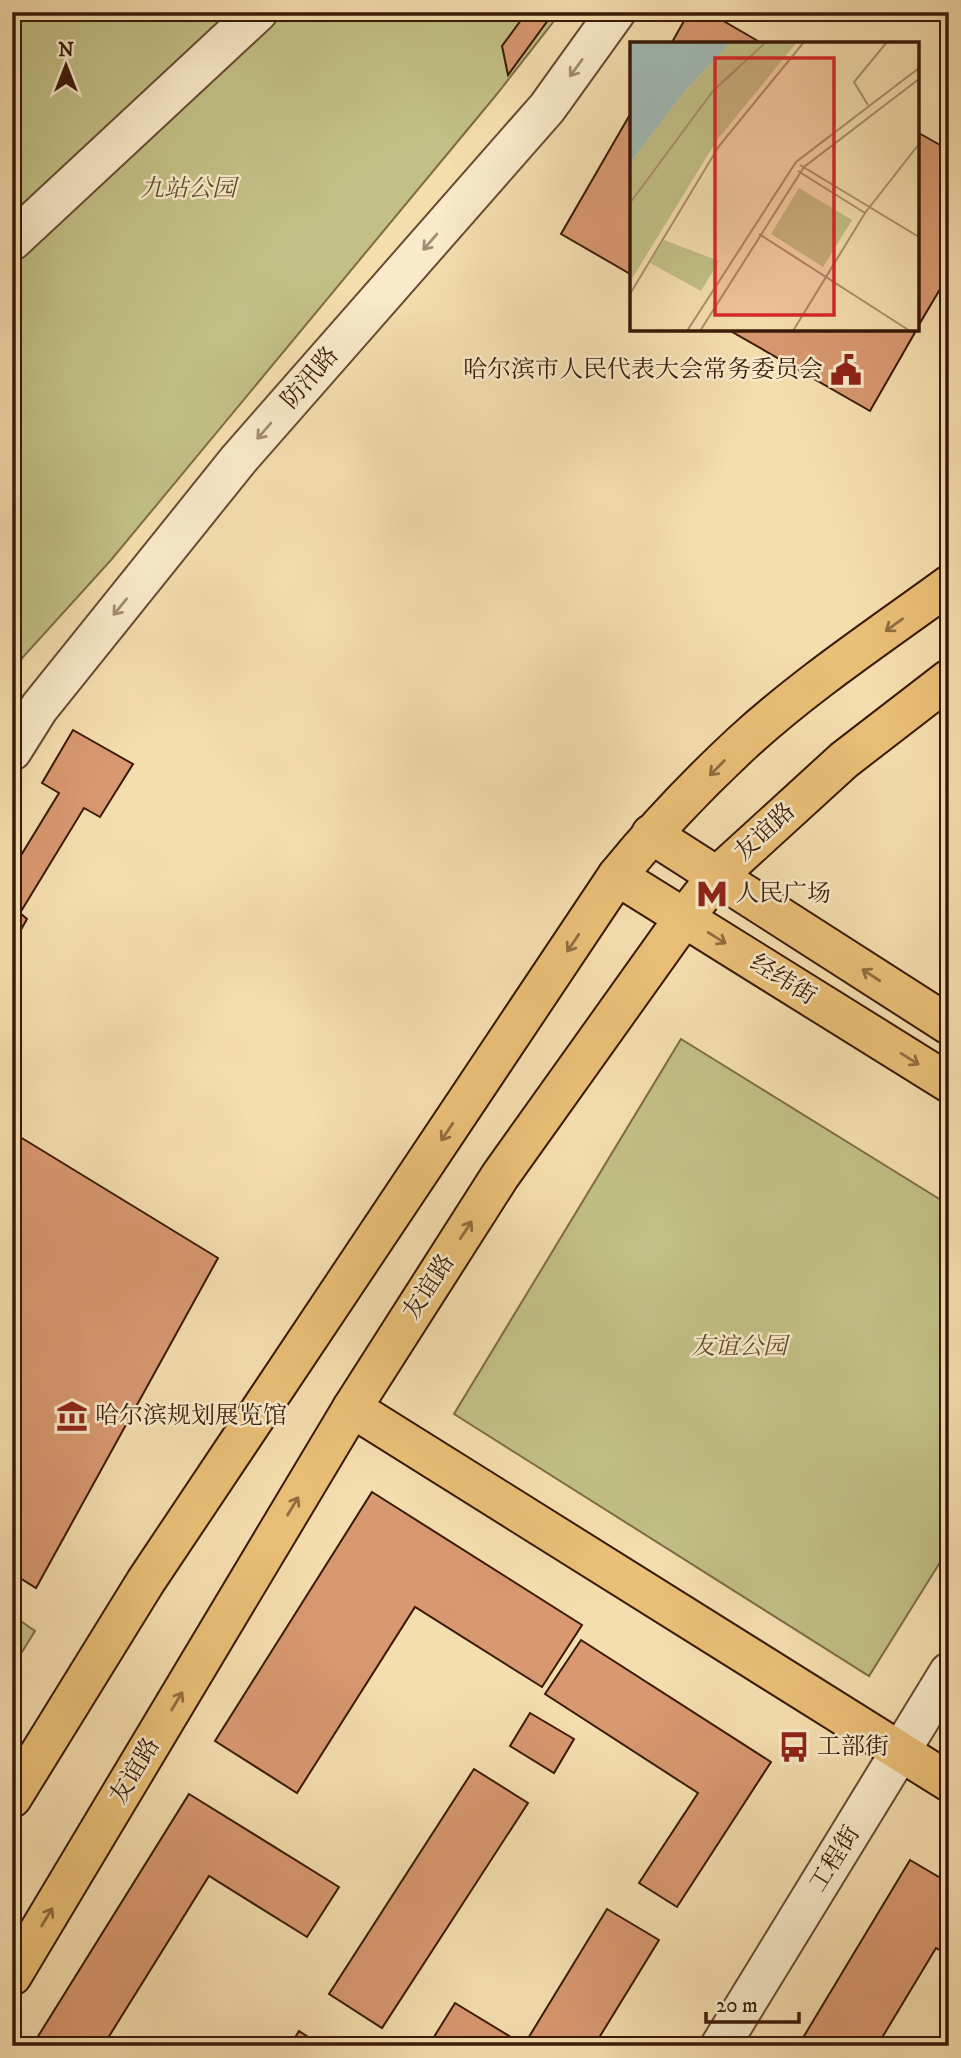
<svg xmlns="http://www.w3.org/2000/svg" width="961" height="2058" font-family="'IM FELL DW Pica','Noto Serif SC',serif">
<rect width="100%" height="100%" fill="#f5deae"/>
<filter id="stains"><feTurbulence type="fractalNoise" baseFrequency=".00286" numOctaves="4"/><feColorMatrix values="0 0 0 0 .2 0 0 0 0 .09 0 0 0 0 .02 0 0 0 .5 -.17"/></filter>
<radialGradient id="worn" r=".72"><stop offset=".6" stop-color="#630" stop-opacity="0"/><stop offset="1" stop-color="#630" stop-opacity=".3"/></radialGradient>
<!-- green -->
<g fill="#c2c086" stroke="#7e6c46" stroke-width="2">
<polygon points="12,12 561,12 497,94 111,560 23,657 12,675"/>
<polygon points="681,1039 949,1205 949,1548 869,1676 454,1414"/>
<polygon points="12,1615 35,1631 12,1668"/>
</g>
<!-- building -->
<g fill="#d89870" stroke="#391907" stroke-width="2">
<polygon points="518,12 554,12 508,75 502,46 524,16"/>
<polygon points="689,12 708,12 763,44 671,44"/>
<polygon points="632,111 632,275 561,234"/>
<polygon points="917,132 949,150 949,274 917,328"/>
<polygon points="727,329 917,329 870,411"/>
<polygon points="73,730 133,764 100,817 84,808 20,913 27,919 18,935 12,931 12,870 59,793 42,783"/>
<polygon points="12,1132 218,1258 36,1588 12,1573"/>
<polygon points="372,1492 582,1625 542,1687 415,1607 297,1793 215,1741"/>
<polygon points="581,1640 771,1762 677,1907 639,1883 698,1793 545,1694"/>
<polygon points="530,1713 574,1739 554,1773 510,1746"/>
<polygon points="474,1769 528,1803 382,2028 329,1994"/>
<polygon points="189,1794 339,1887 307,1937 209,1876 103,2046 32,2046"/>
<polygon points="910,1860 949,1883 949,1955 936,1948 877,2046 798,2046"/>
<polygon points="607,1909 659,1940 594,2046 429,2045 455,2003 524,2045"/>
<polygon points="299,2031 322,2046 290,2046"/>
</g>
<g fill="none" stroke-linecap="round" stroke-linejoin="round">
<defs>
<g id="minor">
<polyline points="12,241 258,12"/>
<polyline points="12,751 39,708 239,459 547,108 616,12"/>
<polyline points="720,2046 949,1672"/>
</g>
<g id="major">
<polyline points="651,834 949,1025"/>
<polyline points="617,876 949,1083"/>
<polyline points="352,1408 949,1782"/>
</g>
<g id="highway">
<path d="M12,1798L146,1581L617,876C655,829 697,785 741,744C805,685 879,636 949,585"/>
<polyline points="12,1976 352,1408 500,1176 684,918 717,876 844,760 949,679"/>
</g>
</defs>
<!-- minor casing -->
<use href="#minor" stroke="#684a31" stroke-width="42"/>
<!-- major casing -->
<use href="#major" stroke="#391907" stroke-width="42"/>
<!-- highway casing -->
<use href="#highway" stroke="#391907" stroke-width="42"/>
<!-- minor -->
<use href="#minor" stroke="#f8eaca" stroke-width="38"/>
<!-- major -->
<use href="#major" stroke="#eabf77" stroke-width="38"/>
<!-- highway -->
<use href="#highway" stroke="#eabf77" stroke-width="38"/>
</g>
<!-- one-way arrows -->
<defs><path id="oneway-shaft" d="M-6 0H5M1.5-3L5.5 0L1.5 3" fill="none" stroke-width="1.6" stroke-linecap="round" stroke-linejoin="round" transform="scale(1.75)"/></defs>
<g stroke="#a28c72">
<use href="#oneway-shaft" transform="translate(576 68) rotate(126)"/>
<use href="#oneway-shaft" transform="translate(430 242) rotate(131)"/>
<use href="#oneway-shaft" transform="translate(264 431) rotate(131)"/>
<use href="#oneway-shaft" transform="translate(120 607) rotate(129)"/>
</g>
<g stroke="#926c3f">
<use href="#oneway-shaft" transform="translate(894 625) rotate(144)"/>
<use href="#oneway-shaft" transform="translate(717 768) rotate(135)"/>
<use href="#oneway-shaft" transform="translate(717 938) rotate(32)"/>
<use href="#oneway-shaft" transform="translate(573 943) rotate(124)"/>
<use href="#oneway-shaft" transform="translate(871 975) rotate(-147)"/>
<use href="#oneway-shaft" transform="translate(910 1059) rotate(32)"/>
<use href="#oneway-shaft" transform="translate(447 1132) rotate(124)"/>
<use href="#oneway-shaft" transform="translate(466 1230) rotate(-57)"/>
<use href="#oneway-shaft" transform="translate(293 1506) rotate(-59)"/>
<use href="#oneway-shaft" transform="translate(177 1701) rotate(-59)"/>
<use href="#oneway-shaft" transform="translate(47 1917) rotate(-59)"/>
</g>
<!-- icons -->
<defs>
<symbol id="civic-bare" viewBox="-9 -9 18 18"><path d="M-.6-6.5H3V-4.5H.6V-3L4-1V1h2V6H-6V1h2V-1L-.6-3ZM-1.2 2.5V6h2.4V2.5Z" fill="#8f2418" stroke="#f8eaca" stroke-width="2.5" paint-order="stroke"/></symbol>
<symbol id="metro-bare" viewBox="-9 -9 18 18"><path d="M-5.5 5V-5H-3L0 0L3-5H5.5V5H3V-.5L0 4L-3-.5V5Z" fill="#8f2418" stroke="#f8eaca" stroke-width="2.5" paint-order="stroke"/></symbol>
<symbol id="museum-bare" viewBox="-9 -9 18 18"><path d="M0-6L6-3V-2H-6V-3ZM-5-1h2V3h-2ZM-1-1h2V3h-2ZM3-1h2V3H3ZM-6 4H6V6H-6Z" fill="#8f2418" stroke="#f8eaca" stroke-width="2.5" paint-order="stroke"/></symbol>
<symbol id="bus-bare" viewBox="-9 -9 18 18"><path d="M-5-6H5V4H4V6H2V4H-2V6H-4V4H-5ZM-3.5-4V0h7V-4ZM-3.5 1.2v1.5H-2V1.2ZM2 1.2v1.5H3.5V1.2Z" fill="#8f2418" stroke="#f8eaca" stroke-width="2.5" paint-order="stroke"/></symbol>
</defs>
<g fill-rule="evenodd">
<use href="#civic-bare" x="824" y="348" width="44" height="44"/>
<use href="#metro-bare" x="690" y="872" width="44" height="44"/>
<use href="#museum-bare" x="50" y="1394" width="44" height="44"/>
<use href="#bus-bare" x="772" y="1725" width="44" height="44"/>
</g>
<g text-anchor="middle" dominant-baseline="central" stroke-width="5" stroke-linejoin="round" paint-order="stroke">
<!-- park labels -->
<g font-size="24" font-style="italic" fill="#624b2d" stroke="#f8eaca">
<text x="188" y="189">九站公园</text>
<text x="739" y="1347">友谊公园</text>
</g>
<!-- poi labels -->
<g font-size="24" fill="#391907" stroke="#f8eaca" text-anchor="start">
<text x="823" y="370" text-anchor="end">哈尔滨市人民代表大会常务委员会</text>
<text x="735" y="894">人民广场</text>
<text x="95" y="1416">哈尔滨规划展览馆</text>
<text x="817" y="1747">工部街</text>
</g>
<!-- street labels -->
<g font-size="24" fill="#391907" stroke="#f8eaca">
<text transform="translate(310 378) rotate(-49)">防汛路</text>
<text transform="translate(765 832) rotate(-43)">友谊路</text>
<text transform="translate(783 980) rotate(32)">经纬街</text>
<text transform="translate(429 1287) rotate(-57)">友谊路</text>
<text transform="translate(135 1771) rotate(-59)">友谊路</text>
<text transform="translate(835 1859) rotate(-58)">工程街</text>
</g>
</g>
<!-- overview -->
<g transform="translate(630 42)">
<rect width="289" height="289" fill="#f5deae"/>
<path d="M101,0H167L87,98L0,240V121L54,50ZM169,146L222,178L193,225L141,192ZM34,198L89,219L71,249L20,221Z" fill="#c2c086"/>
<path d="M0,0H101L54,50L0,121Z" fill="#a1b9b6"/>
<path fill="none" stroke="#aa8f6b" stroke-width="2" d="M238,63L224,40L257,0M170,123L289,195M168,129L235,171M0,161L83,49L136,0M129,192L280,289M0,252L89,104L174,0M57,289L166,120L289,26M70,289L174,125L289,37M163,289L235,171L289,102"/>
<path fill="#d62828" fill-opacity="0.15" stroke="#d62828" stroke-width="3.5" d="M85,16H204V273H85Z"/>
<rect width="289" height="289" fill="none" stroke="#391907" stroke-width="3.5"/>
</g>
<!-- margin -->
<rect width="961" height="2058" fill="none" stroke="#f5deae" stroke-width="42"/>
<rect x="14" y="14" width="933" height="2030" fill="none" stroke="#391907" stroke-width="3.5"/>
<rect x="21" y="21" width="919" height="2016" fill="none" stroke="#391907" stroke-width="2"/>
<!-- north arrow -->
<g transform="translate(66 66)" stroke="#f8eaca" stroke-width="5" paint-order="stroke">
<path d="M0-5L12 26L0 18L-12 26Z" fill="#391907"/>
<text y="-10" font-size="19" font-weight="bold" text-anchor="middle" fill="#391907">N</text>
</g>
<!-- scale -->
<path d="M706 2012v10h93v-10" fill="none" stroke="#391907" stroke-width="3.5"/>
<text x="716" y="2012" font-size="21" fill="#391907" stroke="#f8eaca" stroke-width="5" paint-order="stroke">20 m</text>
<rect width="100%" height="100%" filter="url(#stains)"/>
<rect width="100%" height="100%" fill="url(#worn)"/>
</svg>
